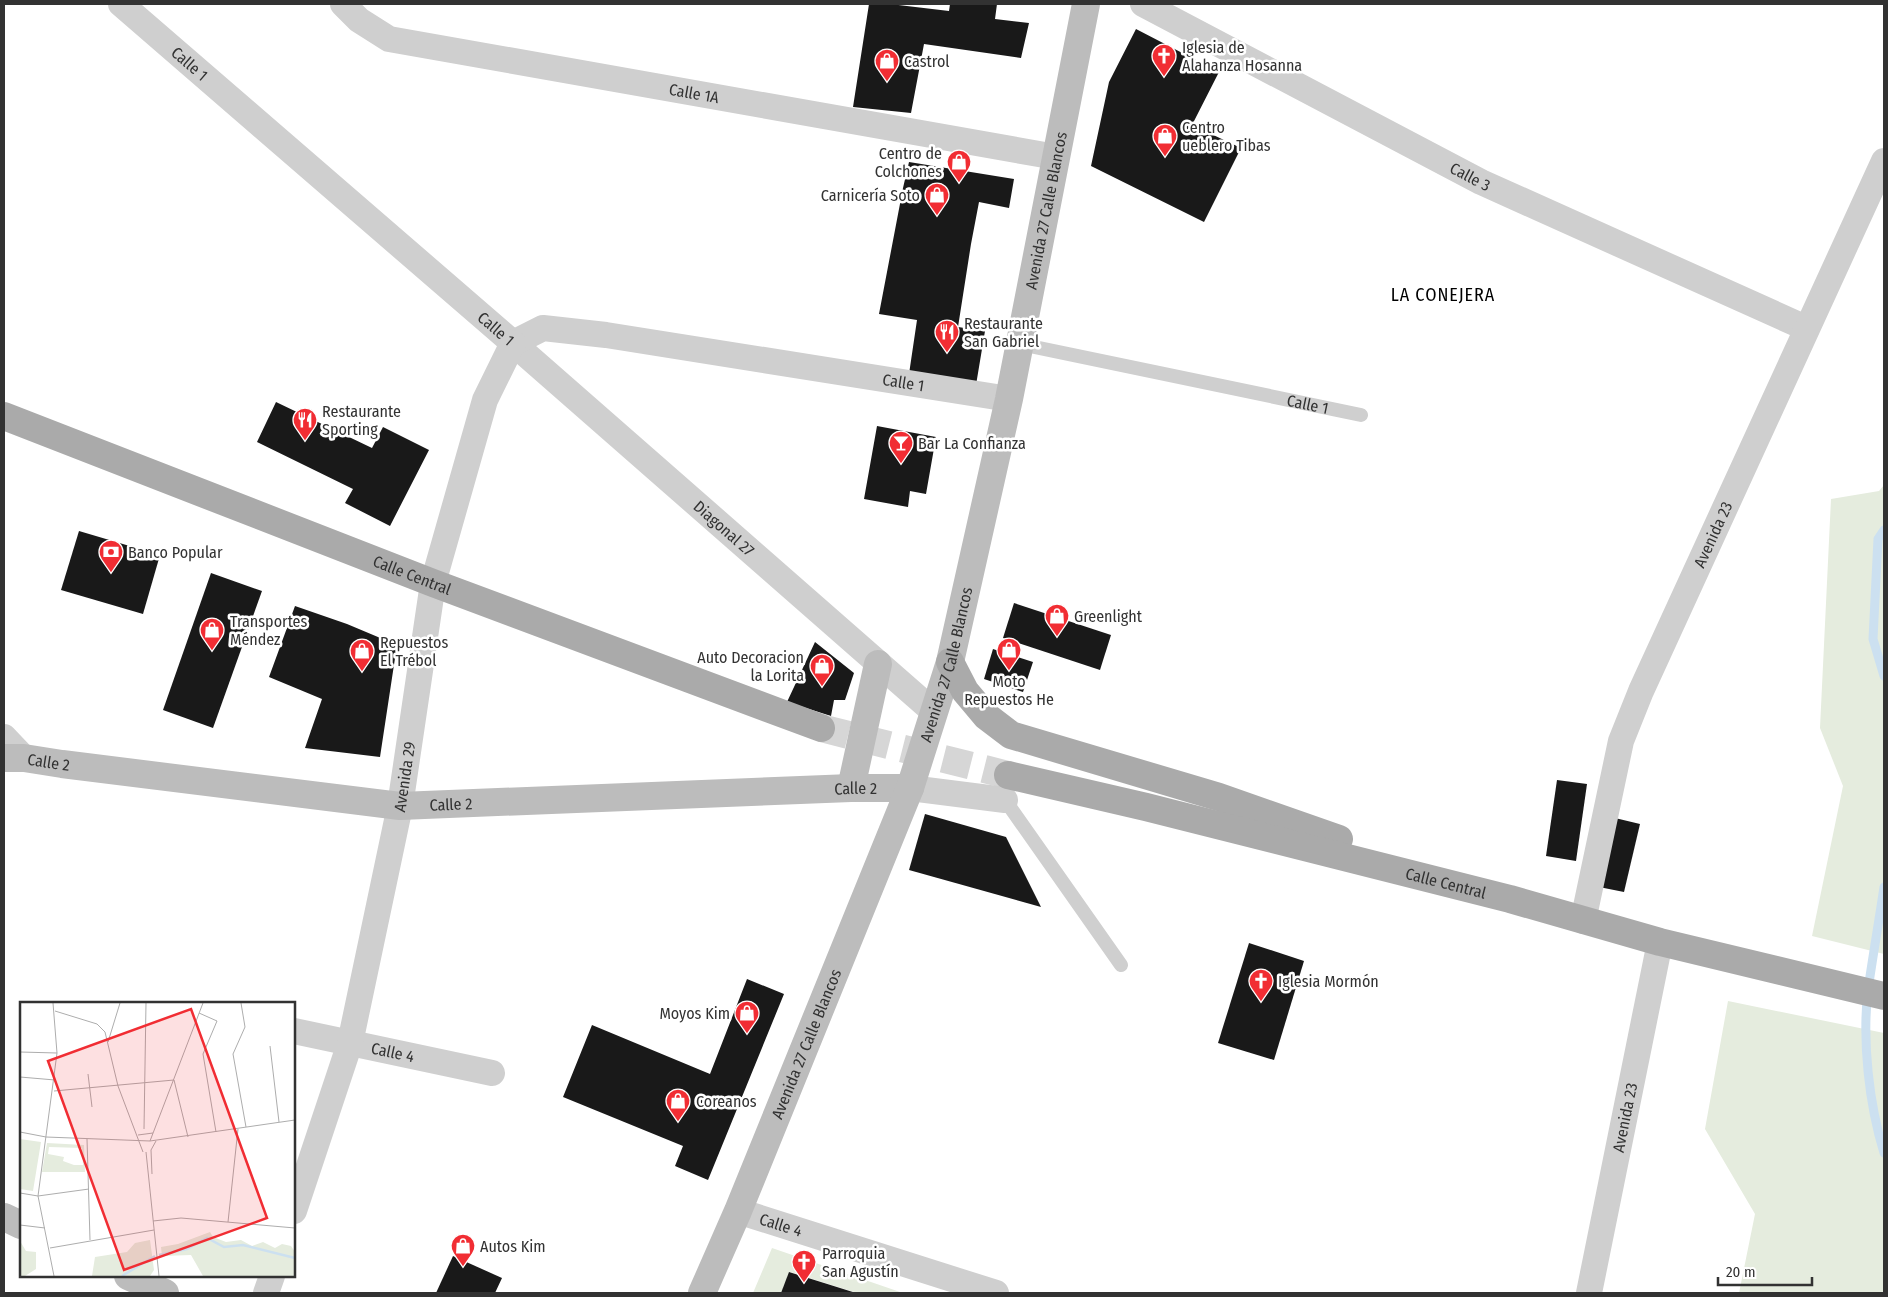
<svg xmlns="http://www.w3.org/2000/svg" width="1888" height="1297" font-family="'Fira Sans Condensed',sans-serif">
<rect width="100%" height="100%" fill="#fff"/>
<!-- green -->
<g fill="#e5ecde">
<polygon points="1884,485 1884,954 1812,936 1843,786 1820,728 1831,499 1879,491"/>
<polygon points="1728,1001 1884,1033 1884,1293 1739,1293 1755,1214 1705,1129"/>
<polygon points="772,1248 903,1293 857,1293 790,1272 781,1293 753,1293"/>
</g>
<g fill="none" stroke-linecap="round" stroke-linejoin="round">
<!-- stream -->
<g stroke="#cce0f0" stroke-width="9">
<polyline points="1884,530 1878,539 1873,639 1884,676"/>
<path d="M1884,887C1879,921 1873,955 1868,990C1862,1041 1869,1104 1884,1153"/>
</g>
</g>
<!-- building -->
<g fill="#191919">
<polygon points="869,4 890,4 949,11 950,4 997,4 995,19 1029,23 1021,58 924,44 911,113 853,107"/>
<polygon points="1136,29 1219,72 1192,125 1241,148 1204,222 1091,166 1109,82"/>
<polygon points="909,162 1014,179 1009,208 979,202 971,244 958,327 985,331 976,385 909,374 917,320 879,314 903,188"/>
<polygon points="276,402 372,448 383,427 429,450 390,526 345,503 353,489 257,442"/>
<polygon points="877,426 936,437 926,494 910,491 908,507 864,499"/>
<polygon points="79,531 160,555 143,614 61,590"/>
<polygon points="211,573 262,591 213,728 163,710"/>
<polygon points="1014,603 1111,635 1100,670 1003,638"/>
<polygon points="295,606 347,624 397,645 380,757 305,748 322,699 269,677"/>
<polygon points="815,642 854,673 845,700 834,700 831,716 787,702"/>
<polygon points="993,649 1033,662 1023,692 984,679"/>
<polygon points="1557,780 1587,784 1576,861 1546,856"/>
<polygon points="925,814 1006,837 1041,907 909,870"/>
<polygon points="1615,818 1640,824 1624,892 1599,887"/>
<polygon points="1249,943 1304,961 1274,1060 1218,1043"/>
<polygon points="747,979 784,994 708,1180 675,1166 683,1146 563,1097 592,1025 710,1074"/>
<polygon points="453,1256 502,1278 495,1293 436,1293"/>
<polygon points="789,1272 856,1293 781,1293"/>
</g>
<g fill="none" stroke-linecap="round" stroke-linejoin="round">
<!-- primary-tunnel -->
<polyline stroke="#d6d6d6" stroke-width="28" stroke-dasharray="28 14" stroke-linecap="butt" points="821,728 1008,775"/>
<!-- lane -->
<g stroke="#cfcfcf" stroke-width="14">
<path id="s1" d="M1020,344L1361,415"/>
<polyline points="1005,800 1121,965"/>
</g>
<!-- street -->
<g stroke="#cfcfcf" stroke-width="26">
<path id="s2" d="M121,4L513,343L934,712"/>
<path id="s3" d="M343,4L359,20L389,39L1056,157"/>
<path id="s4" d="M1143,4L1481,182L1806,328"/>
<path id="s5" d="M513,343L543,328L606,335L1009,399"/>
<polyline points="4,737 24,758"/>
<polyline points="910,788 1005,800"/>
<path id="s6" d="M1583,921L1621,741L1641,691L1884,161"/>
<path id="s7" d="M294,1031L492,1073"/>
<path id="s8" d="M294,1211L350,1043L400,806L433,583L485,400L513,343"/>
<path id="s9" d="M738,1211L996,1293"/>
<polyline points="266,1293 272,1276"/>
<path id="s10" d="M1589,1293L1660,942"/>
</g>
<!-- secondary -->
<g stroke="#bcbcbc" stroke-width="28">
<path id="s11" d="M4,758H24L62,764L400,806L851,788H910"/>
<polyline points="851,788 878,664"/>
<polyline points="4,1217 21,1225"/>
<polyline points="128,1276 165,1293"/>
<path id="s12" d="M702,1293L738,1211L910,788L950,662L1009,399L1086,4"/>
</g>
<!-- primary -->
<g stroke="#aaa" stroke-width="28">
<path id="s13" d="M4,416L433,583L821,728"/>
<polyline points="950,662 965,691 986,716 1011,735 1219,797 1339,839"/>
<path id="s14" d="M1008,775L1146,807L1510,899L1660,942L1884,996"/>
</g>
</g>
<!-- icons -->
<defs>
<symbol id="church-pin" viewBox="-11 -11 22 30"><path d="M0 17L-7.5 6A9.5 9.5 0 1 1 7.5 6Z" fill="#f12d33" stroke="#fff"/><path d="M-1.2-6h2.4v3.5h3.3v2.4h-3.3V6h-2.4V-.1h-3.3v-2.4h3.3Z" fill="#fff"/></symbol>
<symbol id="shop-pin" viewBox="-11 -11 22 30"><path d="M0 17L-7.5 6A9.5 9.5 0 1 1 7.5 6Z" fill="#f12d33" stroke="#fff"/><path d="M-5-2.5h2.3a2.7 3.5 0 0 1 5.4 0H5L5.5 6h-11ZM-1.5-2.5h3a1.5 2.3 0 0 0-3 0Z" fill="#fff"/></symbol>
<symbol id="restaurant-pin" viewBox="-11 -11 22 30"><path d="M0 17L-7.5 6A9.5 9.5 0 1 1 7.5 6Z" fill="#f12d33" stroke="#fff"/><path d="M-5-6h1v4h1v-4h1v4h1v-4h1v5L-1.5 .5V6h-2V.5L-5-1ZM5-6V6H3V1.5H1.5Q1.5-4 5-6Z" fill="#fff"/></symbol>
<symbol id="bar-pin" viewBox="-11 -11 22 30"><path d="M0 17L-7.5 6A9.5 9.5 0 1 1 7.5 6Z" fill="#f12d33" stroke="#fff"/><path d="M-6-5H6L.8 .8V4.5H3.5V6h-7V4.5H-.8V.8Z" fill="#fff"/></symbol>
<symbol id="bank-pin" viewBox="-11 -11 22 30"><path d="M0 17L-7.5 6A9.5 9.5 0 1 1 7.5 6Z" fill="#f12d33" stroke="#fff"/><path d="M-6-4H6V4H-6ZM0-2.3a2.3 2.3 0 1 0 0 4.6a2.3 2.3 0 1 0 0-4.6Z" fill="#fff"/></symbol>
</defs>
<g fill-rule="evenodd">
<use href="#church-pin" x="1150" y="42" width="28" height="38"/>
<use href="#shop-pin" x="873" y="47" width="28" height="38"/>
<use href="#shop-pin" x="1151" y="122" width="28" height="38"/>
<use href="#shop-pin" x="945" y="148" width="28" height="38"/>
<use href="#shop-pin" x="923" y="181" width="28" height="38"/>
<use href="#restaurant-pin" x="933" y="318" width="28" height="38"/>
<use href="#restaurant-pin" x="291" y="406" width="28" height="38"/>
<use href="#bar-pin" x="887" y="429" width="28" height="38"/>
<use href="#bank-pin" x="97" y="538" width="28" height="38"/>
<use href="#shop-pin" x="1043" y="602" width="28" height="38"/>
<use href="#shop-pin" x="198" y="616" width="28" height="38"/>
<use href="#shop-pin" x="995" y="636" width="28" height="38"/>
<use href="#shop-pin" x="348" y="637" width="28" height="38"/>
<use href="#shop-pin" x="808" y="652" width="28" height="38"/>
<use href="#church-pin" x="1247" y="967" width="28" height="38"/>
<use href="#shop-pin" x="733" y="999" width="28" height="38"/>
<use href="#shop-pin" x="664" y="1087" width="28" height="38"/>
<use href="#shop-pin" x="449" y="1232" width="28" height="38"/>
<use href="#church-pin" x="790" y="1248" width="28" height="38"/>
</g>
<g text-anchor="middle" dominant-baseline="central" stroke-width="5" stroke-linejoin="round" paint-order="stroke">
<!-- poi labels -->
<g font-size="16" fill="#323232" stroke="#fff" text-anchor="start">
<text x="1182" y="47">Iglesia de<tspan x="1182" dy="18">Alahanza Hosanna</tspan></text>
<text x="904" y="61">Castrol</text>
<text x="1182" y="127">Centro<tspan x="1182" dy="18">ueblero Tibas</tspan></text>
<text x="942" y="153" text-anchor="end">Centro de<tspan x="942" dy="18">Colchones</tspan></text>
<text x="920" y="195" text-anchor="end">Carnicería Soto</text>
<text x="964" y="323">Restaurante<tspan x="964" dy="18">San Gabriel</tspan></text>
<text x="322" y="411">Restaurante<tspan x="322" dy="18">Sporting</tspan></text>
<text x="918" y="443">Bar La Confianza</text>
<text x="128" y="552">Banco Popular</text>
<text x="1074" y="616">Greenlight</text>
<text x="230" y="621">Transportes<tspan x="230" dy="18">Méndez</tspan></text>
<text x="380" y="642">Repuestos<tspan x="380" dy="18">El Trébol</tspan></text>
<text x="804" y="657" text-anchor="end">Auto Decoracion<tspan x="804" dy="18">la Lorita</tspan></text>
<text x="1009" y="681" text-anchor="middle">Moto<tspan x="1009" dy="18">Repuestos He</tspan></text>
<text x="1278" y="981">Iglesia Mormón</text>
<text x="730" y="1013" text-anchor="end">Moyos Kim</text>
<text x="696" y="1101">Coreanos</text>
<text x="480" y="1246">Autos Kim</text>
<text x="822" y="1253">Parroquia<tspan x="822" dy="18">San Agustín</tspan></text>
</g>
<!-- street labels -->
<g font-size="16" fill="#323232" stroke="#fff">
<text stroke="none"><textPath href="#s2" startOffset="91">Calle 1</textPath></text>
<text stroke="none"><textPath href="#s3" startOffset="368">Calle 1A</textPath></text>
<text stroke="none"><textPath href="#s4" startOffset="370">Calle 3</textPath></text>
<text stroke="none"><textPath href="#s12" startOffset="1140">Avenida 27 Calle Blancos</textPath></text>
<text stroke="none"><textPath href="#s2" startOffset="496">Calle 1</textPath></text>
<text stroke="none"><textPath href="#s5" startOffset="398">Calle 1</textPath></text>
<text stroke="none"><textPath href="#s1" startOffset="294">Calle 1</textPath></text>
<text stroke="none"><textPath href="#s2" startOffset="799">Diagonal 27</textPath></text>
<text stroke="none"><textPath href="#s6" startOffset="410">Avenida 23</textPath></text>
<text stroke="none"><textPath href="#s13" startOffset="438">Calle Central</textPath></text>
<text stroke="none"><textPath href="#s12" startOffset="675">Avenida 27 Calle Blancos</textPath></text>
<text stroke="none"><textPath href="#s11" startOffset="45">Calle 2</textPath></text>
<text stroke="none"><textPath href="#s8" startOffset="449">Avenida 29</textPath></text>
<text stroke="none"><textPath href="#s11" startOffset="855">Calle 2</textPath></text>
<text stroke="none"><textPath href="#s11" startOffset="450">Calle 2</textPath></text>
<text stroke="none"><textPath href="#s14" startOffset="451">Calle Central</textPath></text>
<text stroke="none"><textPath href="#s12" startOffset="270">Avenida 27 Calle Blancos</textPath></text>
<text stroke="none"><textPath href="#s7" startOffset="101">Calle 4</textPath></text>
<text stroke="none"><textPath href="#s10" startOffset="179">Avenida 23</textPath></text>
<text stroke="none"><textPath href="#s9" startOffset="45">Calle 4</textPath></text>
</g>
<!-- neighbourhood labels -->
<g font-size="18" letter-spacing="1" fill="#000" stroke="#fff">
<text x="1443" y="295">LA CONEJERA</text>
</g>
</g>
<!-- overview -->
<g transform="translate(20 1002)">
<rect width="275" height="275" fill="#fff"/>
<path d="M0,137L21,140L13,189L0,187ZM27,141L64,143L65,170H22ZM29,145L62,146L63,163H54L43,159L44,155L28,152ZM190,230L193,235L206,240L221,238L232,244L243,240L255,246L262,242L271,244L275,250V274H183L171,253L142,254L141,245L158,242ZM130,238L134,268L130,274H72L75,255L107,250L115,241ZM0,239L6,249L16,250V267L5,274H0Z" fill="#e5ecde" fill-rule="evenodd"/>
<path fill="none" stroke="#cce0f0" stroke-width="2.5" d="M139,253L167,247L187,236L204,245L223,243L275,256M102,274L135,254"/>
<path fill="none" stroke="#adadad" stroke-width="1" d="M33,1L37,51L18,194L34,274M221,1L225,25L213,52L226,125M35,9L77,22L85,30L98,84L123,150M179,11L197,19L183,52L196,130M88,40L100,1M250,44L259,120M0,50L37,51M68,72L72,105M0,75L35,78M154,78L168,135M34,89L154,78M124,127L126,1M0,130L26,135L130,139L275,118M118,133L133,131M67,137L70,238M130,139L183,1M126,150L139,274M132,172L131,148L136,139M0,191L18,194L69,187M133,219L161,216L275,226M208,220L218,127M0,223L25,226M30,246L134,228"/>
<path fill="#f12d33" fill-opacity="0.15" stroke="#f12d33" stroke-width="2.5" d="M171,7L247,216L104,268L28,59Z"/>
<rect width="275" height="275" fill="none" stroke="#323232" stroke-width="2.5"/>
</g>
<!-- border -->
<rect width="1888" height="1297" fill="none" stroke="#323232" stroke-width="10"/>
<!-- scale -->
<path d="M1718 1277v8h94v-8" fill="none" stroke="#323232" stroke-width="2.5"/>
<text x="1726" y="1277" font-size="15" fill="#323232" stroke="#ffffff" stroke-width="4" paint-order="stroke">20 m</text>
</svg>
